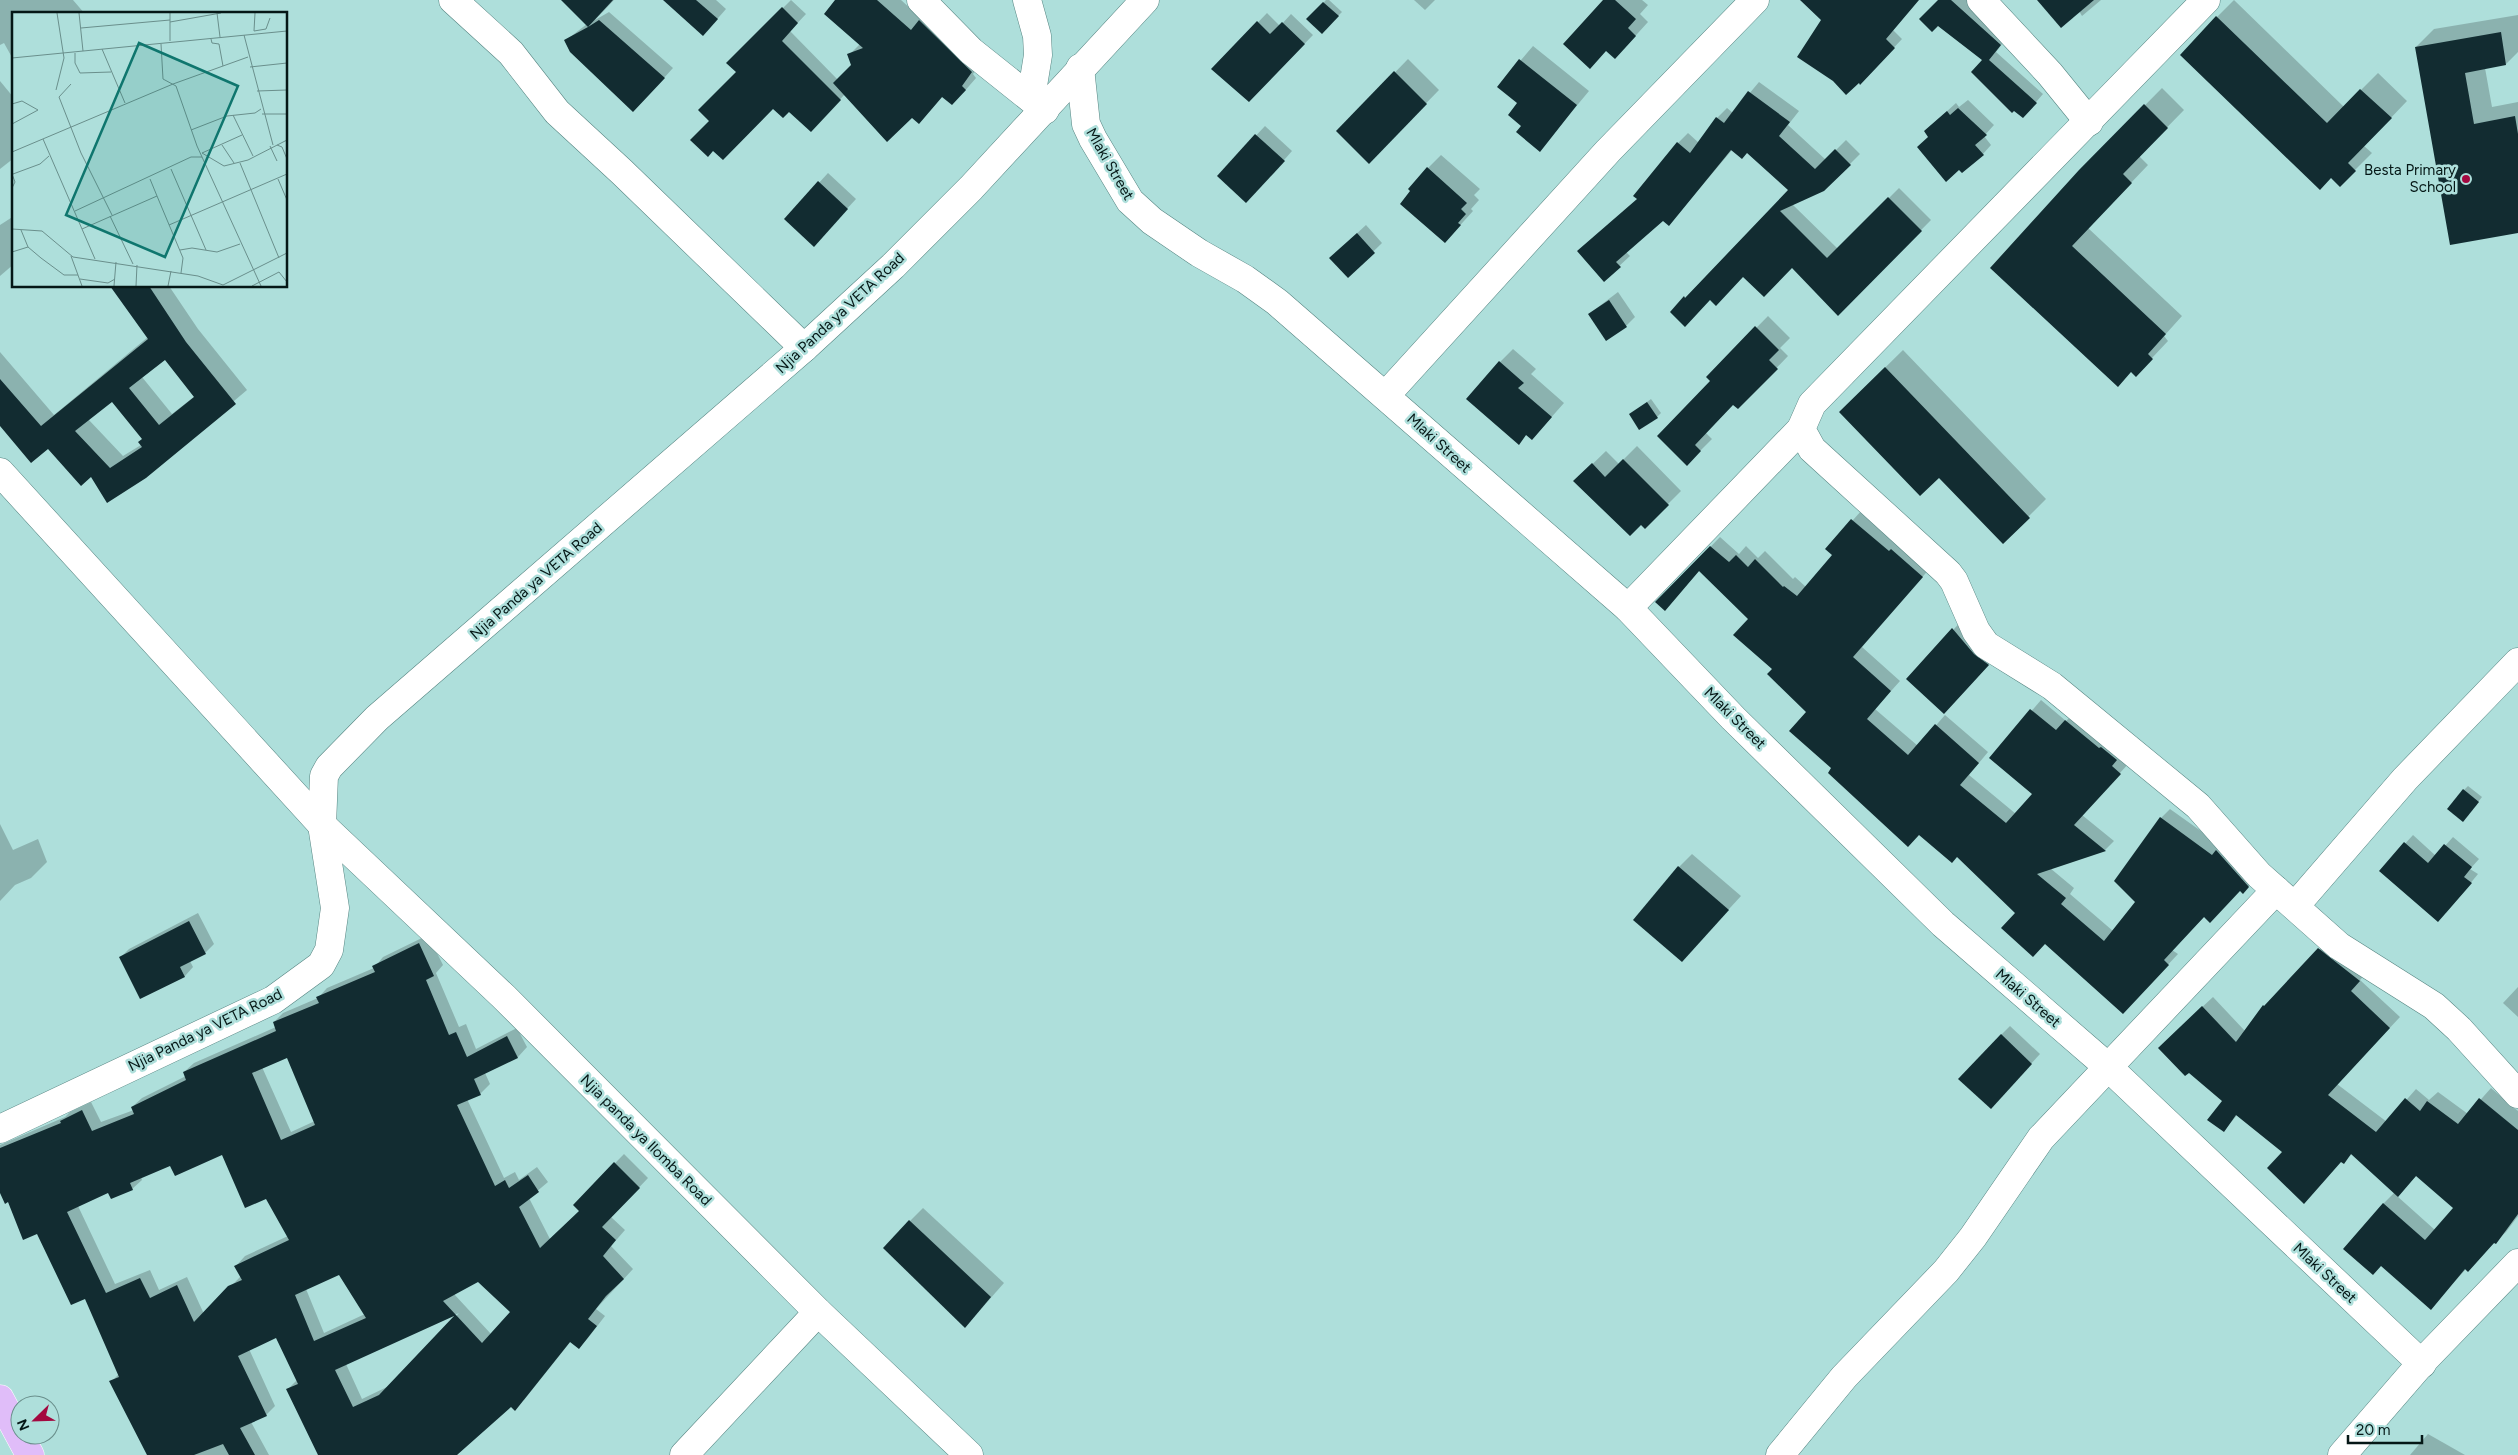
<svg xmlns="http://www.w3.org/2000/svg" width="2518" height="1455" font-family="Figtree,sans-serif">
<rect width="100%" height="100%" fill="#aedfdb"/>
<!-- shadow -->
<g fill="#0003" fill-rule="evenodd">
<polygon points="0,0 73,0 85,14 14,14 14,61 4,43 0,45"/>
<polygon points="563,0 614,0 595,20 609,12 673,68 643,101 565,41 587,24"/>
<polygon points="665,0 716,0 726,9 712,25"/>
<polygon points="791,0 806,14 790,31 838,80 853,65 849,55 860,44 837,0 901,0 922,19 983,60 973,74 976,78 963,93 943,96 930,111 912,116 845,94 819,122 773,107 713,149 711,121 738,72 728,63"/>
<polygon points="1326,0 1329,0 1342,12 1322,32 1308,19"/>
<polygon points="1414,0 1435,0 1425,10"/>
<polygon points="1605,0 1642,0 1648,5 1640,14 1648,22 1628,44"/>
<polygon points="1817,0 1918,0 1893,30 1902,39 1868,75 1822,20"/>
<polygon points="1939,0 1967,0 2008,36 1996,52 2043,94 2030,109 1983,60 1937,25"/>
<polygon points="2039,0 2101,0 2082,16 2079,11"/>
<polygon points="2234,0 2344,107 2378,73 2407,101 2364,146 2372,153 2340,185 2217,17"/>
<polygon points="1267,13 1280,26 1291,14 1313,35 1249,101 1213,69"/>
<polygon points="2518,15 2518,52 2506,64 2485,68 2492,107 2518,102 2518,231 2416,47 2434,29"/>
<polygon points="1533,46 1589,91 1540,150 1523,126 1519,103 1498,87"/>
<polygon points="1408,59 1439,90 1369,162 1338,131"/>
<polygon points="0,81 14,98 14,158 0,169"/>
<polygon points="1759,82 1799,111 1788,125 1826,160 1846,140 1860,154 1824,190 1792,204 1838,249 1899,188 1931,220 1838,314 1792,266 1743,276 1711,298 1672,312 1789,190 1748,152 1732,150 1678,214 1663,220 1626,252 1630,256 1604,280 1638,199 1678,143 1688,133 1699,143 1717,118 1727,108 1733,113"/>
<polygon points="2162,88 2184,110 2139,156 2148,165 2088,228 2182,316 2164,336 2168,341 2136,375 1992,268 2080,171"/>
<polygon points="1968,100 1994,125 1984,136 1991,145 1983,154 1929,136 1934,123 1956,103 1959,107"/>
<polygon points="1265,126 1292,151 1255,193 1218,176"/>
<polygon points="1441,155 1480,189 1474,195 1479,200 1471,209 1473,211 1445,242 1428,168"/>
<polygon points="828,173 856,199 822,236 786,219"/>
<polygon points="14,216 14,264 0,276 0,225"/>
<polygon points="1366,225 1382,243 1348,276 1340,249"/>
<path d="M127,286H169L198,329L247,390L145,476L91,475L48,447L0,424V352L54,415L148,337ZM165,359L195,396L172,414L142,377ZM112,401L143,439L141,445L123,456L88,419Z"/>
<polygon points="1618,292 1635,317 1626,326 1589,314"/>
<polygon points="1768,316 1790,338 1780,348 1788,356 1738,408 1734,403 1705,432 1712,439 1687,464 1711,381 1708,377"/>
<polygon points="1513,349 1536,369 1531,374 1564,403 1532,439 1527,434 1519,443 1500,362"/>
<polygon points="1903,350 2046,499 2003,542 1939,476 1840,412"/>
<polygon points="1651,399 1661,413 1657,417 1631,414"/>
<polygon points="1637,446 1681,491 1645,527 1575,481 1606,451 1619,464"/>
<polygon points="1862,510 1931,567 1862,647 1900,681 1875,709 1918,746 1945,715 1988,752 1969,775 2016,814 2034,794 1991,758 2041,700 2066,721 2076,711 2129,763 2082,815 2114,841 2105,850 2050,868 2074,888 2070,894 2113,931 2136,902 2161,818 2170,809 2222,846 2253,882 2243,892 2240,890 2205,916 2172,950 2178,954 2132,1003 2016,913 1958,855 1919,833 1833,768 1808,712 1773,669 1749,619 1700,570 1665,609 1657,602 1720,537 1739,554 1746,546 1758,558 1765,551 1793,579 1795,577 1806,587 1834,555 1827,549"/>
<polygon points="1966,616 2001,651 1957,699 1908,679"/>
<polygon points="2468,786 2482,797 2467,816 2464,790"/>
<polygon points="0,824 13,850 38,839 47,862 31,878 15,885 0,901"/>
<polygon points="2413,835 2436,856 2453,837 2479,859 2470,869 2478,874 2446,913 2381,870"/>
<polygon points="1692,854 1741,896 1682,960 1679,867"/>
<polygon points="198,913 214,944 205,953 190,961 193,967 185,976 141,998 121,957 129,949"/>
<path d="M428,935L443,965L436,973L459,1027L466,1024L476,1049L517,1028L527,1047L518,1057L485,1073L490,1084L480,1094L467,1099L504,1178L515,1172L519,1180L537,1167L548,1182L529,1198L550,1239L581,1210L575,1204L624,1154L648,1178L611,1217L625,1230L611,1246L633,1269L596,1309L605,1316L588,1338L579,1348L571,1341L524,1400L511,1405L453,1455H319L288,1389L297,1380L276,1336L249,1349L275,1406L266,1415L251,1422L269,1455H149L111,1382L119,1374L85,1297L38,1232L0,1190V1145L65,1117L70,1112L91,1102L101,1122L134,1110L132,1107L142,1098L186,1076L184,1072L194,1063L276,1027L274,1022L283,1013L318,998L327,988L374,968L383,957ZM288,1056L315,1121L291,1132L262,1067ZM222,1154L267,1197L288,1236L245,1256L236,1266L241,1276L204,1314L187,1277L159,1290L150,1270L115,1284L78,1206L109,1191L132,1189L142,1180L141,1177L171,1165ZM339,1273L365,1314L324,1333L306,1289ZM479,1281L511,1312L491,1334L454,1294ZM459,1313L389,1386L362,1399L346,1364Z"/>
<path d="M2329,939L2369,970L2360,980L2400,1017L2337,1084L2387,1122L2416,1089L2429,1100L2438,1092L2468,1114L2491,1088L2518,1111V1216L2506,1232L2466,1269L2431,1308L2383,1204L2395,1192L2352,1154L2343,1162L2284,1152L2237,1115L2224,1131L2223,1101L2170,1037L2213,997L2245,1031ZM2417,1175L2455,1207L2435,1230L2397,1196Z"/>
<polygon points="2518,987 2518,1017 2503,1003"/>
<polygon points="2010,1026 2040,1054 1999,1099 2001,1035"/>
<polygon points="923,1208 1004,1283 965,1327 910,1221"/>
<polygon points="2428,1434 2465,1455 2410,1455"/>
</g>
<!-- building -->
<g fill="#122c31" fill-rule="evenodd">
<polygon points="561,0 613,0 588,27 599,20 665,78 633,112 570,52 564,40 588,27"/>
<polygon points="663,0 696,0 718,19 703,36"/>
<polygon points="835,0 877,0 911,30 919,20 972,72 962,86 966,90 952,105 942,97 919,124 912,118 887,142 833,83 851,65 847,54 863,48 824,14"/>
<polygon points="1603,0 1615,0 1636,19 1628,28 1636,36 1615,59 1606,51 1590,69 1563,44"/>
<polygon points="1800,0 1919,0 1886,39 1895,48 1860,85 1859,83 1846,95 1833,81 1797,57 1821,20"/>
<polygon points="1938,0 1951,0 2001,45 1989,60 2037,103 2023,118 2014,111 2012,113 1971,72 1982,60 1938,26 1932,32 1919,19"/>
<polygon points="2037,0 2094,0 2061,28"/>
<polygon points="1323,2 1339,16 1322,34 1306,19"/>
<polygon points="782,7 798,23 782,41 841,100 811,132 789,112 783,118 773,109 723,160 713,151 708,157 690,140 709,121 698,110 736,72 726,63"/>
<polygon points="2216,16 2327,123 2360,89 2392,118 2348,163 2356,171 2340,187 2331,178 2320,190 2180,55"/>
<polygon points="1257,21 1270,34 1282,22 1305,44 1249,102 1211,69"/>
<polygon points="2501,32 2506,65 2465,73 2474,124 2515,116 2518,134 2518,233 2450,245 2415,47"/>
<polygon points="1519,59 1577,105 1540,152 1516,132 1521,126 1508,115 1517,103 1497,87"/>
<polygon points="1394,71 1427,104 1369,164 1336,131"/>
<polygon points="1748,91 1790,122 1779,136 1815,169 1835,149 1851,165 1824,191 1780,211 1827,258 1888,197 1922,231 1838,316 1792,268 1764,297 1743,277 1716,306 1710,300 1685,327 1670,312 1684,296 1685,298 1788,190 1747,153 1742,159 1731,150 1669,226 1663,221 1616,262 1621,267 1604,282 1577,251 1637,199 1633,196 1677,142 1690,153 1716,117 1724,123"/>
<polygon points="2144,104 2168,128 2123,174 2132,183 2072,246 2166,334 2148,354 2153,359 2136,377 2131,372 2118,387 1990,268 2079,170"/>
<polygon points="1958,108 1987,135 1975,145 1984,155 1962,173 1959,170 1946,182 1917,147 1928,137 1924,131 1947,111 1950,115"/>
<polygon points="1255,134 1285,161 1246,203 1217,176"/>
<polygon points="1427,167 1467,203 1461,209 1466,214 1458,223 1461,225 1445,243 1400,204 1410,191 1408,189"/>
<polygon points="818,181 848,209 814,247 784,219"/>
<polygon points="1357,233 1375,253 1348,278 1329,258"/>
<path d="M110,286H149L186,342L236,404L146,478L107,503L91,477L81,486L48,449L31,463L0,426V379L41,426L148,339ZM165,360L194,397L159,425L129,388ZM112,402L142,439L138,442L142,447L110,468L75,431Z"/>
<polygon points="1609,300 1627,327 1606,341 1588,314"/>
<polygon points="1755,326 1779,350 1769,360 1778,369 1738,409 1733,405 1695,445 1701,451 1687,466 1657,436 1710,381 1706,377"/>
<polygon points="1499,361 1524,383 1518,388 1552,417 1532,440 1526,435 1519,445 1466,399"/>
<polygon points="1885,367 2030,518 2003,544 1939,478 1920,496 1839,412"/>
<polygon points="1647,402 1658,418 1639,430 1629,414"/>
<polygon points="1623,459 1669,505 1645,529 1641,525 1630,536 1573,481 1592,463 1605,477"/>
<polygon points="1851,519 1889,551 1891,549 1923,577 1853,657 1891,691 1867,719 1908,755 1935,724 1979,763 1960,785 2006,823 2032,794 1989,758 2030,709 2056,730 2065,720 2099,748 2101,747 2117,760 2112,766 2121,774 2074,825 2106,851 2037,874 2066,898 2061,904 2104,941 2135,902 2114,881 2160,817 2212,855 2216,850 2249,887 2243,894 2240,891 2210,923 2204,917 2164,960 2169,965 2123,1014 2045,944 2033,957 2001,928 2015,913 1957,857 1952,863 1919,835 1908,847 1828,773 1831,768 1789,731 1806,712 1767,674 1772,669 1733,635 1748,619 1699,571 1665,611 1655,602 1710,546 1729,562 1736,555 1748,567 1755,559 1783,587 1784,586 1797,596 1832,555 1825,549"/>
<polygon points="1952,628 1974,654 1989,665 1944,714 1906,679"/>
<polygon points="2463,789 2479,802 2463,822 2447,809"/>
<polygon points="2404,842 2428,863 2444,844 2472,867 2464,877 2472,883 2438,922 2379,871"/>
<polygon points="1678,866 1729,910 1682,962 1633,920"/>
<polygon points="189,921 206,954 180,967 185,977 140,999 119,957"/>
<path d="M419,943L434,976L426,980L449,1035L456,1032L467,1057L507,1036L518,1058L474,1079L481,1095L457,1105L495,1186L505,1180L509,1188L528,1175L539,1192L519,1207L540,1248L579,1211L573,1205L614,1162L640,1188L602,1227L616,1240L603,1256L624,1279L606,1296L588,1319L597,1326L579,1349L570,1342L515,1411L511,1407L457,1455H318L286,1389L298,1384L276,1338L238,1356L267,1416L240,1428L255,1455H229L223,1444L194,1455H147L109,1381L119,1377L85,1299L71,1305L37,1234L23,1240L8,1202L5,1204L0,1193V1148L61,1123L60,1121L82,1110L92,1131L134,1114L131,1107L186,1080L183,1072L276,1031L273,1022L319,1003L316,997L375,972L372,966ZM287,1058L315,1125L281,1140L252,1073ZM222,1155L245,1208L266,1199L289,1240L234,1266L242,1280L228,1286L194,1322L177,1285L150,1298L140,1278L106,1293L67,1212L108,1193L111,1199L133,1190L130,1183L170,1166L175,1176ZM339,1275L366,1318L314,1341L295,1295ZM478,1282L510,1312L482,1343L443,1301ZM454,1316L379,1395L353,1407L335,1370Z"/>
<polygon points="2318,948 2360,981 2351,991 2390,1028 2328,1095 2376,1132 2405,1098 2420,1111 2427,1101 2458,1124 2479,1098 2518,1130 2518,1214 2496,1244 2494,1243 2468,1272 2465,1269 2431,1310 2381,1266 2373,1275 2343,1249 2383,1203 2425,1240 2453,1208 2416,1176 2398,1197 2351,1154 2344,1164 2341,1162 2304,1204 2267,1168 2282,1152 2236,1115 2224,1132 2207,1120 2222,1101 2189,1073 2185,1076 2158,1048 2202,1006 2236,1042 2263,1005 2264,1006"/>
<polygon points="2001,1034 2032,1064 1991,1109 1958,1079"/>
<polygon points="909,1220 991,1297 965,1328 883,1248"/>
</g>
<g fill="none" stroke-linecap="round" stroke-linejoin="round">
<defs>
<g id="street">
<polyline points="453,0 511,53 557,112 622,172 804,348"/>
<polyline points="921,0 971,51 1045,110"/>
<polyline points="1027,0 1037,36 1038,55 1031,98"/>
<polyline points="1981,0 2050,74 2089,122"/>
<polyline points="2206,0 1812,404 1801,429 1812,449 1948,573 1954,581 1976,631 1986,645 2052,686 2198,806 2259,875 2339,946 2434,1006 2459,1029 2518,1094"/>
<polyline points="1080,68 1086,124 1093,139 1130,201 1152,221 1199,253 1245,279 1277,302 1628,608 1733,718 1943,924 2108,1067 2422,1364"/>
<polyline points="1386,395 1608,151 1755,0"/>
<polyline points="0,472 322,825"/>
<polyline points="1628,608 1801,429"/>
<polyline points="2295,906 2405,779 2518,662"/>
<polyline points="684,1455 818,1312"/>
<polyline points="1780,1455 1844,1377 1946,1271 1973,1237 2041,1138 2276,890"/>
<polyline points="2342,1455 2425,1359 2518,1263"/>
</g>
<g id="secondary">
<polyline points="322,825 504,997 818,1312 969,1455"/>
<polyline points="0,1129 273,1000 321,965 329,950 335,908 322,825 324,776 329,767 377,718 804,348 893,266 971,188 1145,0"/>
</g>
<polyline id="highway" points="0,1399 30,1455"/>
</defs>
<!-- street casing -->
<use href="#street" stroke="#558481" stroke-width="29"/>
<!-- secondary casing -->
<use href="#secondary" stroke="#558481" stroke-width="29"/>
<!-- highway casing -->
<use href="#highway" stroke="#fff" stroke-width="29"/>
<!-- street -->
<use href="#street" stroke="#fff" stroke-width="28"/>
<!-- secondary -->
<use href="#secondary" stroke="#fff" stroke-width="28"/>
<!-- highway -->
<use href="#highway" stroke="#e0bdf9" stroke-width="28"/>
</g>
<!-- markers -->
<circle fill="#a30840" stroke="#aedfdb" stroke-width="2" cx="2466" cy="179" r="5"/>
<g text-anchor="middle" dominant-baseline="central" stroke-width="5" stroke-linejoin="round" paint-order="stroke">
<!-- street labels -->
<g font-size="15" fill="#051716" stroke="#aedfdb">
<text transform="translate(1110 164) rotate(60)">Mlaki Street</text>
<text transform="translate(840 313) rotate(-43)">Njia Panda ya VETA Road</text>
<text transform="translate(1439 443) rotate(42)">Mlaki Street</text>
<text transform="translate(536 581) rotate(-41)">Njia Panda ya VETA Road</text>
<text transform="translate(1735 718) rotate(45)">Mlaki Street</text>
<text transform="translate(2028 998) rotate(41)">Mlaki Street</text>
<text transform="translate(205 1030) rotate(-26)">Njia Panda ya VETA Road</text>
<text transform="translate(646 1140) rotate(45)">Njia panda ya Ilomba Road</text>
<text transform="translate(2325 1273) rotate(43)">Mlaki Street</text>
</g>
<!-- poi labels -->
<g font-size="15" fill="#051716" stroke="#aedfdb" text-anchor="end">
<text x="2456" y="170">Besta Primary<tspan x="2456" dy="17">School</tspan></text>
</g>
</g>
<!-- overview -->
<g transform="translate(12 12)">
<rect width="275" height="275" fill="#aedfdb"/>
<path fill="none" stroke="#6a8f8c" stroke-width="1" d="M67,1L71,39M205,1L208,25M158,10L209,1M69,16L158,8M242,19L254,17L258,6M242,19L243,1M232,23L261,133M199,27L200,31L207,32L211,54M158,29V1M149,32L151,67L164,74L185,134L249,274M90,37L113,91M63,41V51L68,61L99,60M0,46L275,19M238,55L275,51M59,72L47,85L69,141L100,203M44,78L52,46L45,1M245,79L275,78M0,92L10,89L26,98L0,112M250,102H275M221,103L241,144M179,118L215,104L243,101L249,97M31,127L83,247M210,133L222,151M265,133L270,135L275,147M258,134L265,149M0,140L161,72L236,45M190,141L212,154L236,148L275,128M190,141L230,123M228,151L267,246M159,157L194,238M0,162L3,170L0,176M1,162L28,152L37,144M138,167L145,184M266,167L275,188M63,199L179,145H190M98,204L121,252M157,213L275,162M0,217L30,219L61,245L186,264L211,273L275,241M70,217L145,184L171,246L169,261M9,218L16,235L29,246L52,263H66M168,238L180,236L205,240L228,232M0,240L16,235M59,244L70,274M68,267L96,271L103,267M102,274L104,250M124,274L125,253M156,274L159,259M240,274L267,260L275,270"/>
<path fill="#0f766e" fill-opacity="0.15" stroke="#0f766e" stroke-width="2.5" d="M127,31L226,74L153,245L54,203Z"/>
<rect width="275" height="275" fill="none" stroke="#051716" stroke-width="2.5"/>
</g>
<!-- north arrow -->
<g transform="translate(35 1420) rotate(247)"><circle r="24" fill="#aedfdb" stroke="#6a8f8c"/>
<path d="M0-4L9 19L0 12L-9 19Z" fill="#a30840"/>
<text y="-8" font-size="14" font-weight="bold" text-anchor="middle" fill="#051716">N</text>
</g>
<!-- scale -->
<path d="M2348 1435v8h74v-8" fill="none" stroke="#051716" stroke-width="2.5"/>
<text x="2356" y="1435" font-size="15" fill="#051716" stroke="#aedfdb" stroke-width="4" paint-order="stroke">20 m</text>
</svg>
